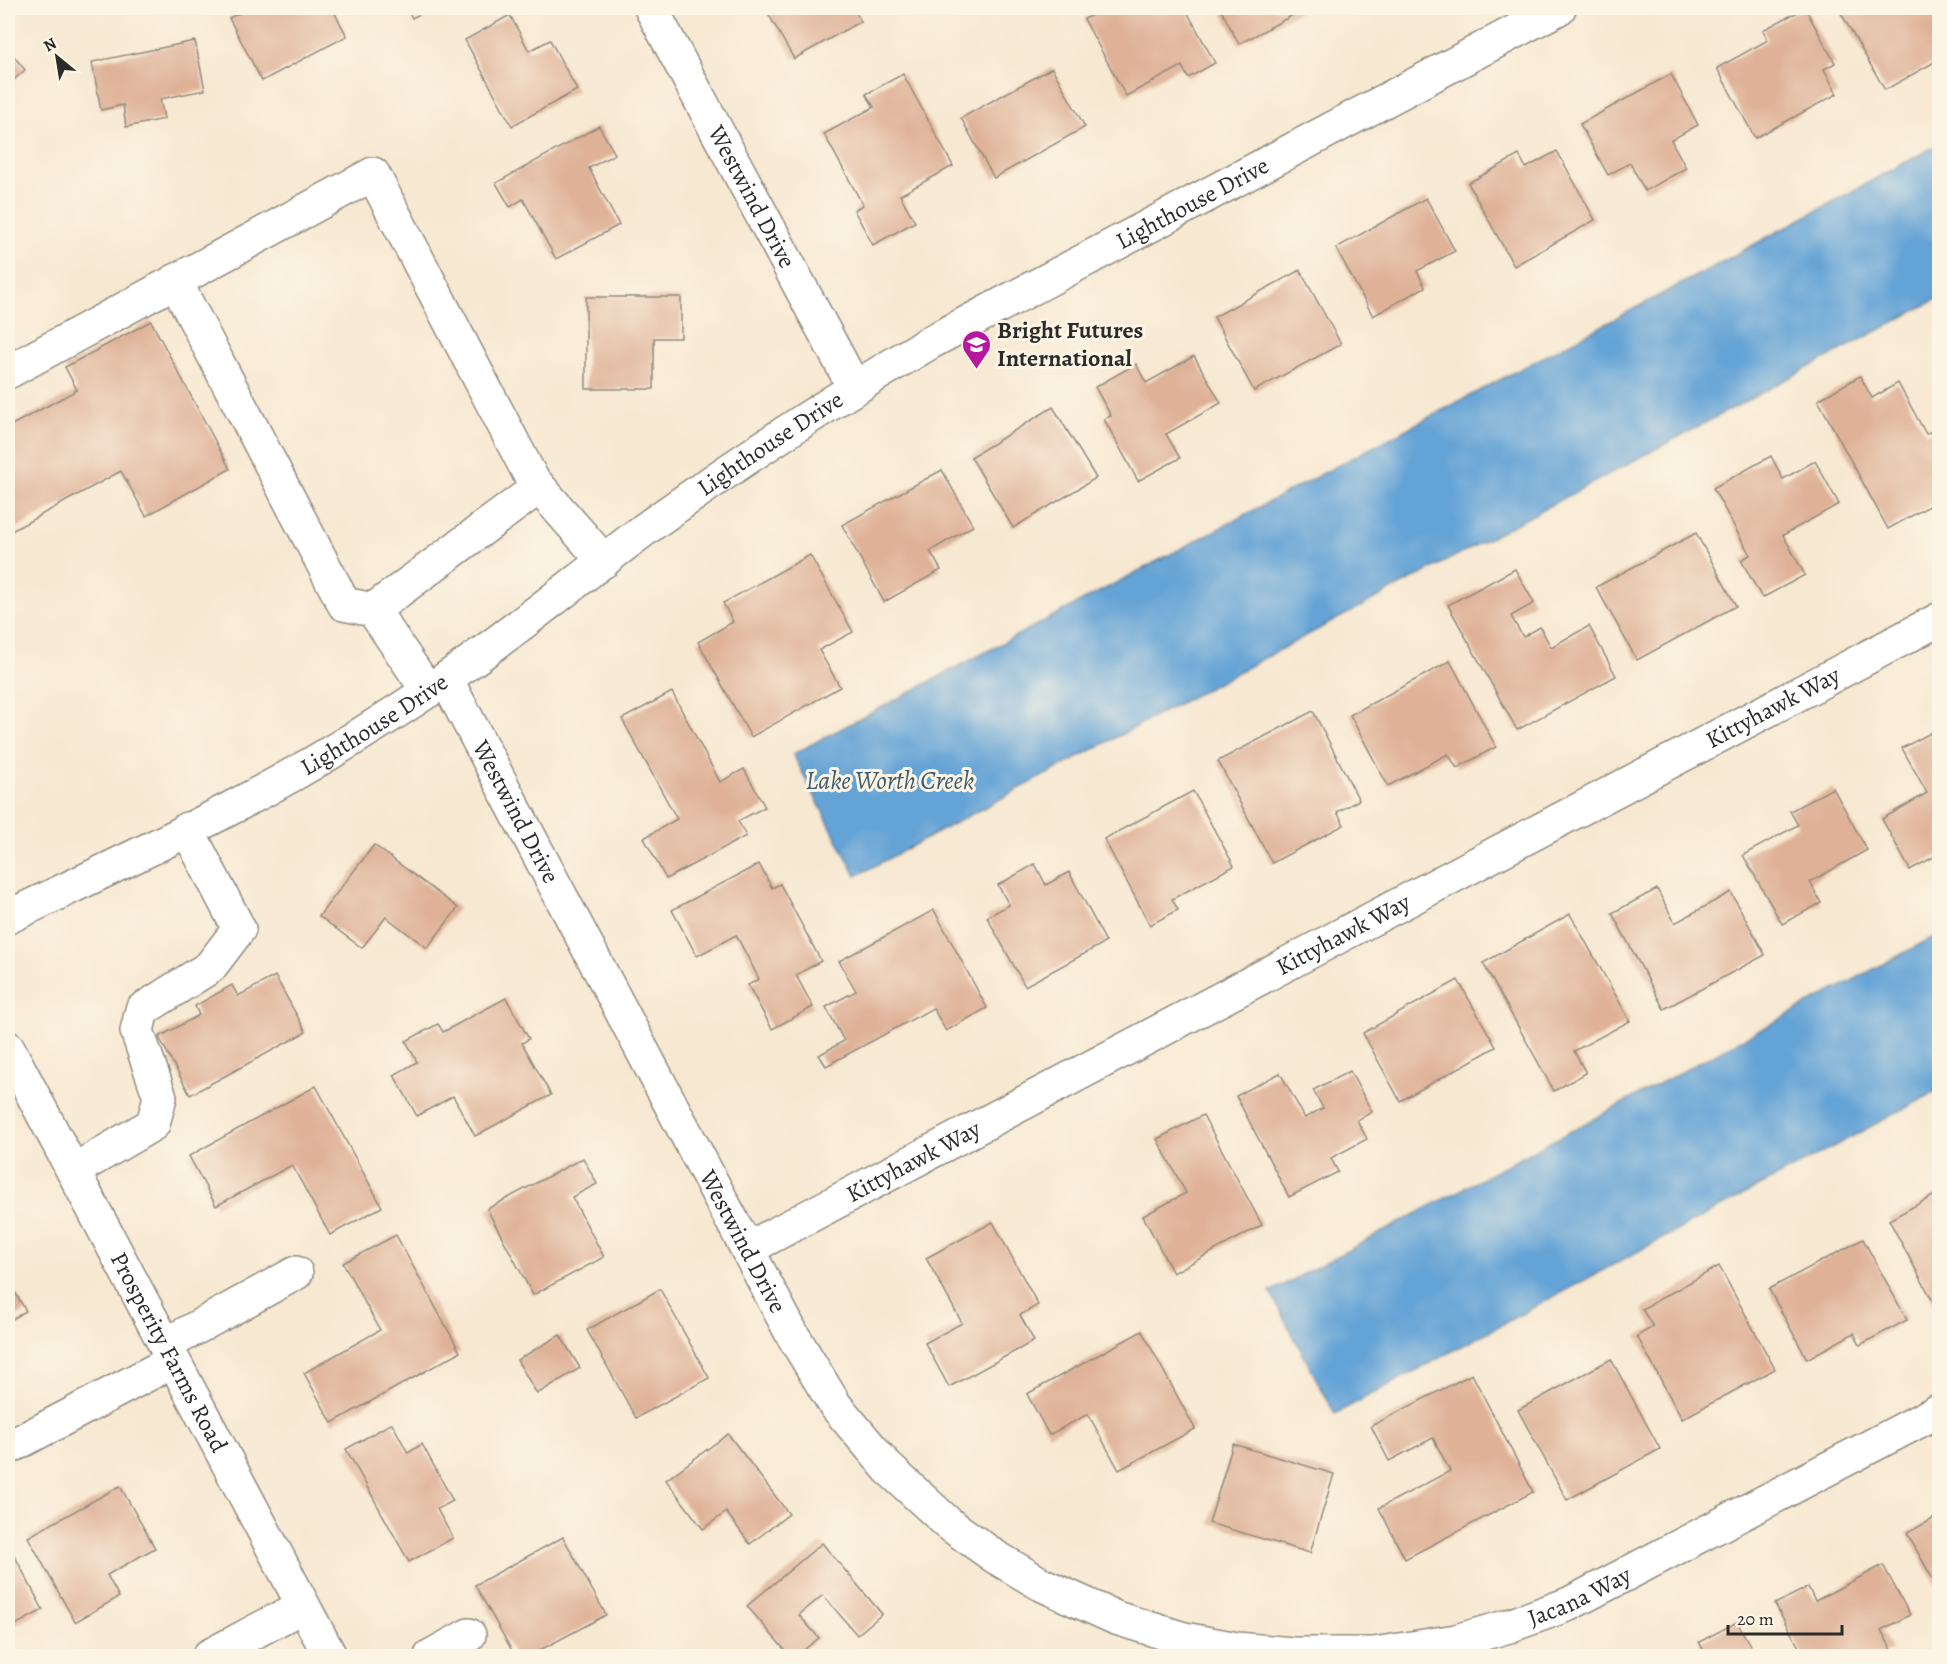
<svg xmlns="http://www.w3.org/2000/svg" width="1947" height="1664" font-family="Alegreya,serif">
<rect width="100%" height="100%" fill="#fcf5e5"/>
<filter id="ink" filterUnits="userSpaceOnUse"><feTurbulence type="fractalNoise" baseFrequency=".0167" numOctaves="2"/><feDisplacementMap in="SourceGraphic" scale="12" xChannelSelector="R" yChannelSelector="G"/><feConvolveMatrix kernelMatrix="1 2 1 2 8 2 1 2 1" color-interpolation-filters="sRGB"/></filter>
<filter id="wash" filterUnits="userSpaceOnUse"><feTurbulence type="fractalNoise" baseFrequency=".008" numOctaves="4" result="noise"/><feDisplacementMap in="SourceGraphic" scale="24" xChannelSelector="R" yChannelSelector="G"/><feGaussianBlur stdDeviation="1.35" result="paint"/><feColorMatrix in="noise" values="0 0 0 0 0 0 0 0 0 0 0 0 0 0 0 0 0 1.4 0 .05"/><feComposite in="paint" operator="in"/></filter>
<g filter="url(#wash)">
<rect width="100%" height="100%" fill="#f7e8d1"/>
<!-- water -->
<g fill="#63a3d6" stroke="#476780" stroke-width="1.5">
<polygon points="1939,144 1939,298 856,876 793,754 1711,268"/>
<polygon points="1939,934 1939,1090 1335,1414 1270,1292"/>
</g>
<g id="blocks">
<!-- building -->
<g fill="#dfb298">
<polygon points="249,8 332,8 347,36 262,81 229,18"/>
<polygon points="406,8 431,8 412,18"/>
<polygon points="765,8 853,8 861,21 794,59"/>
<polygon points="1106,8 1163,8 1165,11 1171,8 1185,8 1215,63 1188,78 1182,66 1126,96 1084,19"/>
<polygon points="1220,8 1306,8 1239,44"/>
<polygon points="1805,8 1835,63 1824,69 1837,94 1755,138 1717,68 1768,40 1763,30"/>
<polygon points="1838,8 1940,8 1940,41 1935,43 1940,50 1940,59 1885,90"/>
<polygon points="510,15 529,51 550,40 577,90 512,126 465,40"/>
<polygon points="195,41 205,90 160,99 164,119 126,127 123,105 101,110 92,62"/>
<polygon points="8,49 25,70 8,85"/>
<polygon points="1052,68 1085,127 994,178 961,118"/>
<polygon points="903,74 953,166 900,195 915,222 873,245 854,210 863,205 824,134 874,107 866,94"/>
<polygon points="1671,74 1698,125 1671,140 1686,168 1645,191 1630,163 1608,175 1580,124"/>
<polygon points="599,126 615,154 589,168 619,225 556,259 523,199 510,207 496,183"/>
<polygon points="1557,151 1595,220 1514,266 1468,183 1519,155 1526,168"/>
<polygon points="1426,198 1455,251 1417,271 1425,287 1373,316 1336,248"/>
<polygon points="1300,270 1341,344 1254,391 1214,317"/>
<polygon points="586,297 681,297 681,338 654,338 654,389 586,389"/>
<polygon points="151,321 230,469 146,516 121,471 8,533 8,427 77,390 65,367"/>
<polygon points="1194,356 1221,403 1166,434 1180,458 1138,481 1104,419 1111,416 1095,387 1136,364 1146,383"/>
<polygon points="1860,376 1872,398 1898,383 1926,434 1940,427 1940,500 1888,529 1818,400"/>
<polygon points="1053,407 1096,478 1013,528 971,457"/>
<polygon points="1771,456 1783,479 1815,461 1839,504 1783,535 1805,575 1762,598 1741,560 1750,555 1713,488"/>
<polygon points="942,470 973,526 930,551 941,570 884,602 842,525"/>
<polygon points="1696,533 1736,606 1637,660 1596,587"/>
<polygon points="810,555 853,632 819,650 840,687 751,737 698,642 733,622 723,603"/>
<polygon points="1515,569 1534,603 1511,616 1523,637 1540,627 1551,647 1589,626 1616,676 1517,730 1448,605"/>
<polygon points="1450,661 1496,747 1457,768 1448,754 1388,786 1350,715"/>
<polygon points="672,692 720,782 744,769 765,807 738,821 746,836 666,879 644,838 677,819 622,719"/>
<polygon points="1313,711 1359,800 1337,812 1344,825 1272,863 1218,761"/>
<polygon points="1940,728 1940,860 1937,855 1910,870 1882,819 1927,793 1902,748"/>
<polygon points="1833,788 1867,850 1810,882 1821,903 1782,924 1743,855 1798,825 1790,811"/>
<polygon points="1193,791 1234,866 1172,899 1178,910 1150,925 1104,839"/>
<polygon points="374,845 458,908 427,948 386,917 362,948 319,916"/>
<polygon points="759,864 772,888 780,884 821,961 796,975 813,1007 772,1029 748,985 759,979 736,935 697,956 672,910"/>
<polygon points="1035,864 1046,885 1069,872 1106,942 1025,986 987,917 1009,905 998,885"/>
<polygon points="1657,889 1675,923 1731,892 1765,955 1664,1009 1612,913"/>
<polygon points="934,910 987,1008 946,1031 933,1008 826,1066 819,1055 844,1041 826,1007 856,991 839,961"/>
<polygon points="1570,914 1630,1021 1574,1051 1586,1073 1554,1091 1483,963"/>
<polygon points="275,976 306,1032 190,1095 159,1037 199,1015 195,1006 232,985 238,996"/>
<polygon points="1458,980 1496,1047 1400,1101 1363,1033"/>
<polygon points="506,998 529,1039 522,1043 551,1095 475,1136 453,1096 417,1116 394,1075 417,1062 406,1041 438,1024 443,1032"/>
<polygon points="1350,1071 1372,1112 1357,1120 1367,1139 1331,1158 1338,1172 1289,1197 1236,1096 1280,1073 1305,1118 1323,1108 1313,1090"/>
<polygon points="316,1086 382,1207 330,1235 292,1165 216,1206 189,1156"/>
<polygon points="1203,1115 1262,1225 1173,1273 1143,1216 1186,1193 1157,1139"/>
<polygon points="583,1158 597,1184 572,1197 604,1257 533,1295 487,1209"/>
<polygon points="1940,1192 1940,1303 1935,1305 1889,1220"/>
<polygon points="993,1222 1038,1305 1020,1315 1034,1341 949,1387 925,1343 962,1323 926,1258"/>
<polygon points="396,1235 460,1352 332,1423 304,1373 380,1330 343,1263"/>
<polygon points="1863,1239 1907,1320 1860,1345 1854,1333 1807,1359 1769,1289"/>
<polygon points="1719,1266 1775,1369 1682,1419 1637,1336 1653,1327 1642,1309"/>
<polygon points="8,1280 26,1311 8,1322"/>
<polygon points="660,1289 709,1378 636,1418 587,1330"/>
<polygon points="1142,1331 1195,1429 1119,1470 1088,1414 1049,1435 1027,1394"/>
<polygon points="560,1335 580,1368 537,1394 517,1360"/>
<polygon points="1611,1359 1660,1449 1567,1500 1518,1410"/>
<polygon points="1472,1374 1533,1492 1405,1559 1379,1508 1450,1471 1433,1438 1389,1461 1371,1426"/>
<polygon points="392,1423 408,1453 422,1444 453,1501 437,1509 453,1538 409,1562 346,1449"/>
<polygon points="728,1434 789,1514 750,1544 726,1512 703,1529 666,1480"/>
<polygon points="1233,1444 1334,1474 1310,1553 1209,1523"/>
<polygon points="120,1486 155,1548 107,1575 119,1597 75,1622 28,1537"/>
<polygon points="1940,1515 1940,1592 1907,1533"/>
<polygon points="563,1537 606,1615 529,1656 515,1656 475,1585"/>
<polygon points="8,1543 43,1610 8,1629"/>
<polygon points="822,1543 882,1614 857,1635 823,1595 799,1615 819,1638 796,1656 790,1656 747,1606"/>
<polygon points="1883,1565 1910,1615 1881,1630 1892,1650 1880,1656 1804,1656 1775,1604 1808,1587 1815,1601"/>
<polygon points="1737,1622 1756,1656 1707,1656 1699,1642"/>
<polygon points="982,1651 990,1656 978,1656"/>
</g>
</g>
</g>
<g filter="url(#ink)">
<use href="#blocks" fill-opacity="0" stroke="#918a7e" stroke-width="1.5"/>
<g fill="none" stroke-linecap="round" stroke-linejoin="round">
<defs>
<g id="minor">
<path id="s1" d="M651,8L854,387"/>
<polyline points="175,281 344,604 373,610 428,691"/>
<polyline points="8,372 373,174 532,479 604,561"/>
<polyline points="373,610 539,487"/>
<path id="s2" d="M446,679L792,1334L835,1405L888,1468L949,1524L994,1556L1041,1584L1116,1618L1184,1639L1237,1649L1292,1654H1374L1456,1641L1509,1626L1569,1604L1940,1410"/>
<path id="s3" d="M8,917C83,881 159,846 233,807C306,769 377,726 444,680C518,630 586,572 659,519C746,457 836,398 929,343L1559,8"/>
<path id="s4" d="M8,1048L330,1656"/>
<polyline points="73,1171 153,1124 160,1097 137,1031 142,1010 210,967 239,929 187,829"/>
<path id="s5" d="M747,1249L1940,619"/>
<polyline points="165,1345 296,1273"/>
<polyline points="8,1448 173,1361"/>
<polyline points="209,1656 303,1606"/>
<polyline points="431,1656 469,1635"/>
</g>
</defs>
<!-- minor casing -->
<use href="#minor" stroke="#918a7e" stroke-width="36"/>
<!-- minor -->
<use href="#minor" stroke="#fff" stroke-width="33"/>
</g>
</g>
<!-- icons -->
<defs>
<symbol id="school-pin" viewBox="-11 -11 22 30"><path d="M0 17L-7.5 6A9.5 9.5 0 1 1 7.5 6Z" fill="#b5179e" stroke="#fcf5e5"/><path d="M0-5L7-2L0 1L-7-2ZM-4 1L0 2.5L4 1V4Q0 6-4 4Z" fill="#fff"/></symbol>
</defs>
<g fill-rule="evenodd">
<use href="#school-pin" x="960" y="328" width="33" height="45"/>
</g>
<g text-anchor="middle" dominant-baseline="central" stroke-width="6" stroke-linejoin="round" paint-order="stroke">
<!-- street labels -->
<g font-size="24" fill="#2b2b2b" stroke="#fcf5e5">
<text stroke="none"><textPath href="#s1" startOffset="214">Westwind Drive</textPath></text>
<text stroke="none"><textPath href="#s3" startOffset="1386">Lighthouse Drive</textPath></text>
<text stroke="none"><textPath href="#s3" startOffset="900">Lighthouse Drive</textPath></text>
<text stroke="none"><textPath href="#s5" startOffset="1160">Kittyhawk Way</textPath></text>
<text stroke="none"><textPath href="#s3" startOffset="414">Lighthouse Drive</textPath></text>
<text stroke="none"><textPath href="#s2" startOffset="150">Westwind Drive</textPath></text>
<text stroke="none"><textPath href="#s5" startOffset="674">Kittyhawk Way</textPath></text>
<text stroke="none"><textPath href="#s5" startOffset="188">Kittyhawk Way</textPath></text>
<text stroke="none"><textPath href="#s2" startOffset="636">Westwind Drive</textPath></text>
<text stroke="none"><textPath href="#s4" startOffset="344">Prosperity Farms Road</textPath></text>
<text stroke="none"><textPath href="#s2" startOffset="1658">Jacana Way</textPath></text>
</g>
<!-- poi labels -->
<g font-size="24" font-weight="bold" fill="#2b2b2b" stroke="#fcf5e5" text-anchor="start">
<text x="997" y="330">Bright Futures<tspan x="997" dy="28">International</tspan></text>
</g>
<!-- water labels -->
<g font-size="26" font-style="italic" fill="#415b6f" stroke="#fcf5e5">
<text x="890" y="780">Lake Worth Creek</text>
</g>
</g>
<!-- margin -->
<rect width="1947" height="1664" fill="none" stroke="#fcf5e5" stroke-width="30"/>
<!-- north arrow -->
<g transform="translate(57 57) rotate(330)" stroke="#fcf5e5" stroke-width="4.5" paint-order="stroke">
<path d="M0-4.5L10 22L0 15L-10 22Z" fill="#2b2b2b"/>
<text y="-9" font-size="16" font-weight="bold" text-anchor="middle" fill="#2b2b2b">N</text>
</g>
<!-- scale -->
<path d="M1728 1625v9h114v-9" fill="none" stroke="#2b2b2b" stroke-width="3"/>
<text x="1737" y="1625" font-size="18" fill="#2b2b2b" stroke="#fcf5e5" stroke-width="4.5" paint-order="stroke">20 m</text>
</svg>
